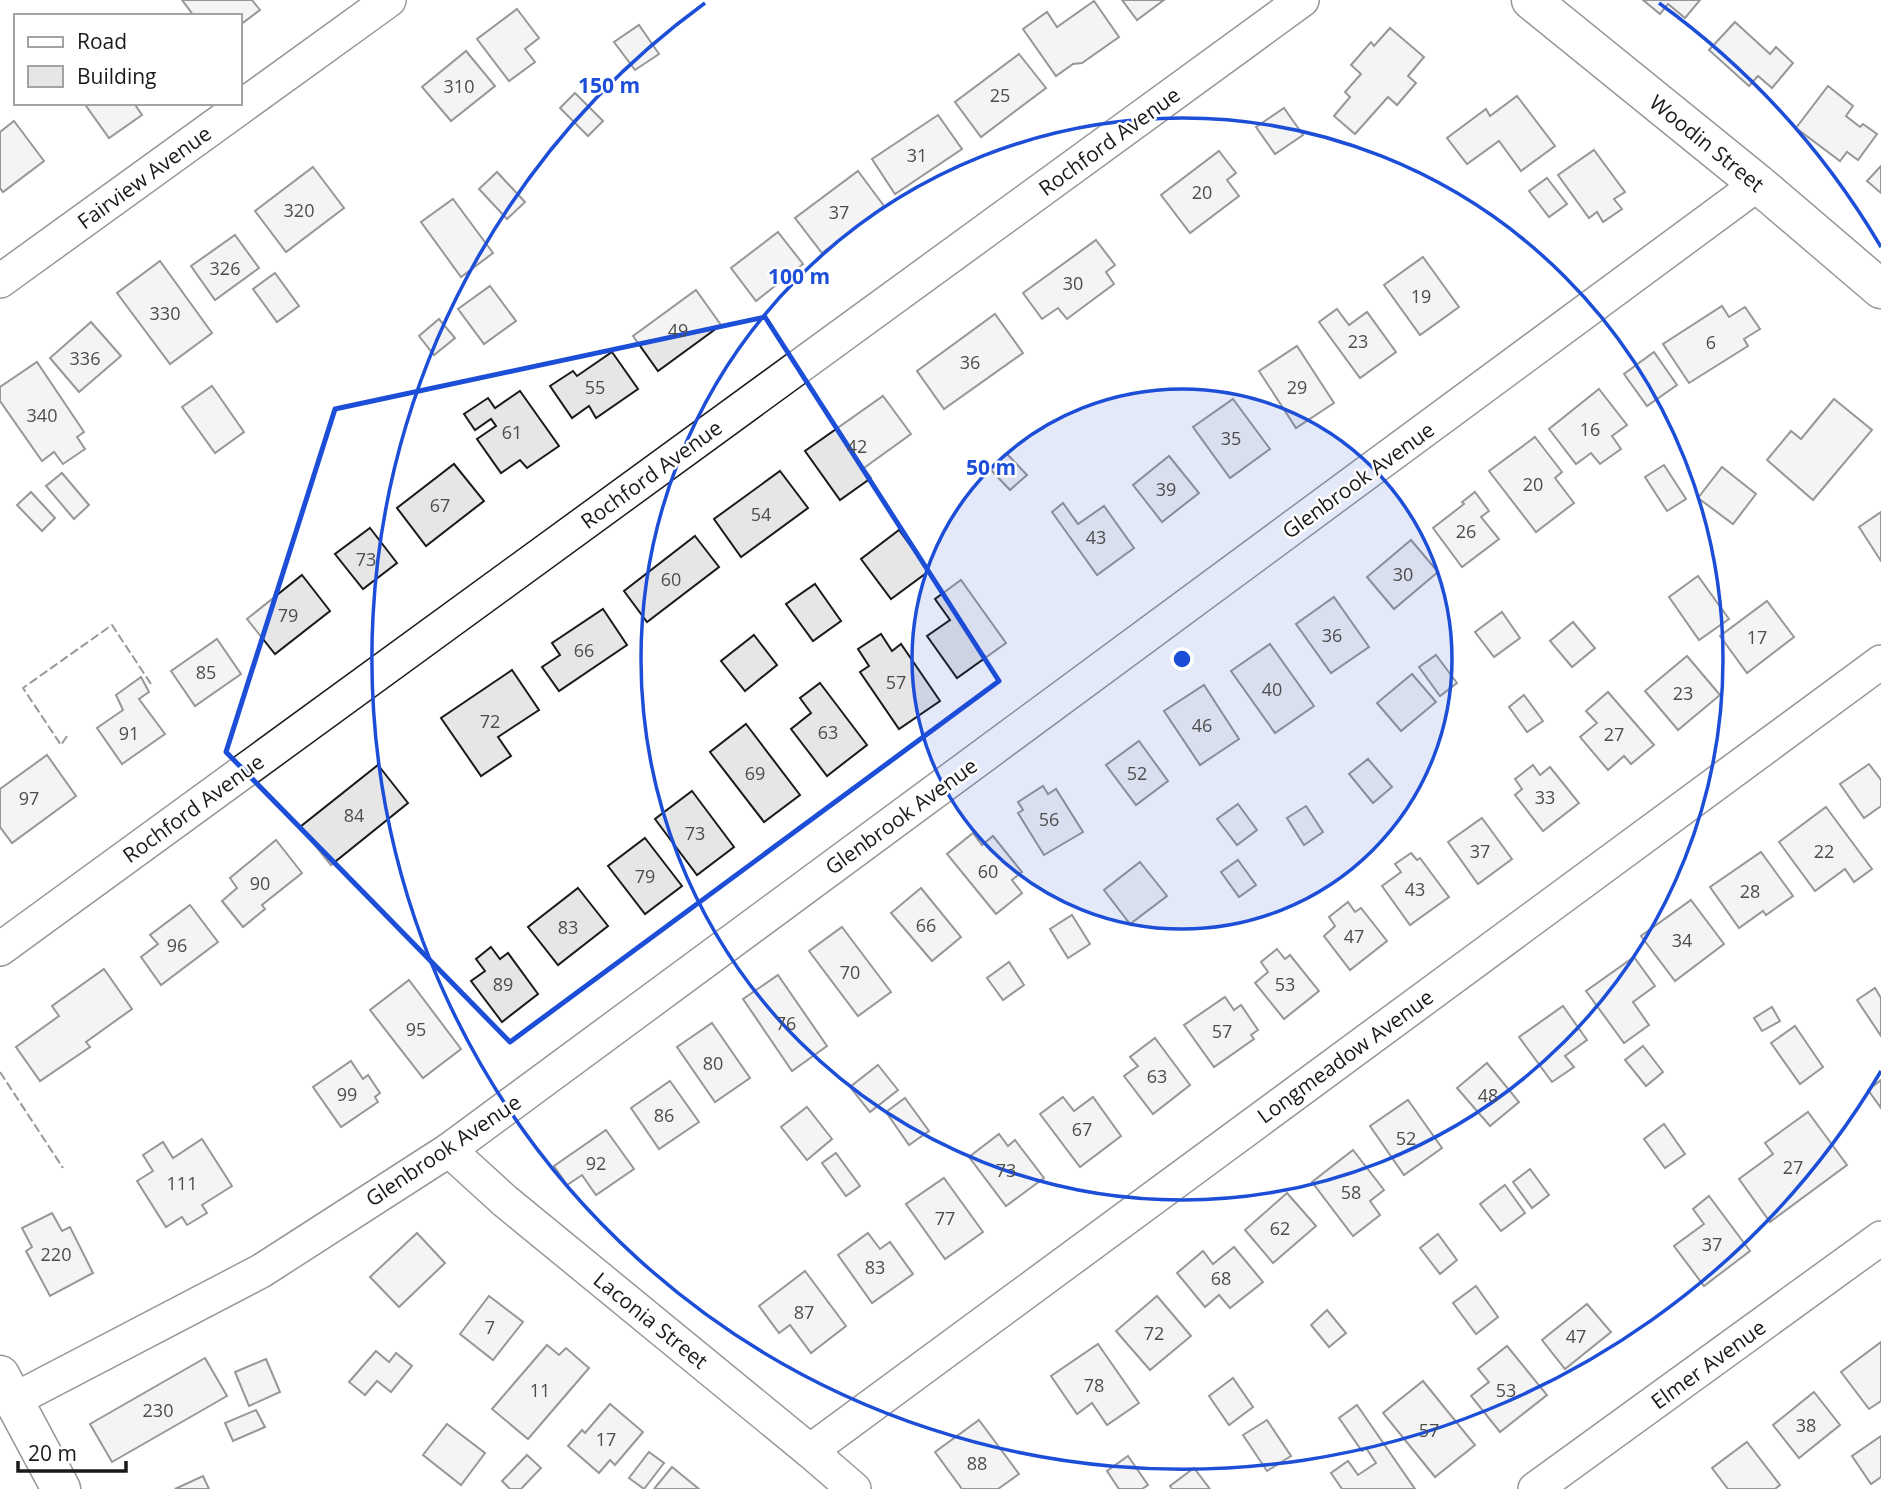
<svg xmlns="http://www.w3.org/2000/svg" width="1881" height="1489" font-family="'Open Sans',sans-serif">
<rect width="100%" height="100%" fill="#fff"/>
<!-- building -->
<g fill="#e6e6e6" stroke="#1a1a1a" stroke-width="2">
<polygon points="182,0 252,0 260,10 240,25 240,16 194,16"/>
<polygon points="1122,0 1164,0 1137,20"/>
<polygon points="1643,0 1700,0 1685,18 1668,4 1660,14"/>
<polygon points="1094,1 1119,37 1082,63 1073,64 1056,76 1023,29 1047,12 1057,27"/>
<polygon points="517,9 539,38 525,49 535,62 509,81 477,39"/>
<polygon points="1735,22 1770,54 1776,47 1793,63 1772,88 1758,76 1749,86 1709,50"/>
<polygon points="639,25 659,54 635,70 614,42"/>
<polygon points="1390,28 1424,57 1408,76 1416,83 1397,105 1388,97 1355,134 1334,116 1350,97 1345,92 1361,74 1351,65 1371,42 1374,46"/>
<polygon points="466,51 495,86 451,121 422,87"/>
<polygon points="1019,54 1046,88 981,137 955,102"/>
<polygon points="1828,86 1853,106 1846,116 1860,127 1863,124 1877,134 1858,160 1847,152 1840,161 1796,128"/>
<polygon points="575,93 603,121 588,136 560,108"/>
<polygon points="1517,96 1555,146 1521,171 1499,141 1467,164 1447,138 1486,109 1490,116"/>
<polygon points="84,103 134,103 142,115 109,138"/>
<polygon points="1284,108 1303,135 1275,154 1256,127"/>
<polygon points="938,115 962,149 895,194 872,159"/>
<polygon points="14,121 44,161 3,192 0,188 0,132"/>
<polygon points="1594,150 1625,192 1614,199 1622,209 1603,222 1597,212 1589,218 1558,175"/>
<polygon points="1219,151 1236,173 1227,180 1239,196 1190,233 1161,195"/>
<polygon points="1881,166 1881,193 1867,181"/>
<polygon points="313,167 344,208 286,252 255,211"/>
<polygon points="858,171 884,206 822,253 795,218"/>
<polygon points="497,172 525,202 507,219 479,189"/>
<polygon points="1547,178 1567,204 1549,217 1529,191"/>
<polygon points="453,199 493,253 461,277 421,222"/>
<polygon points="778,232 803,264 756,301 731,268"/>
<polygon points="235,235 259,268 215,300 191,266"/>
<polygon points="1096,240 1115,265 1106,272 1114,284 1067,319 1058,308 1042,319 1023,293"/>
<polygon points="1423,257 1459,307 1420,335 1384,285"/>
<polygon points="160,261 212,333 170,364 117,293"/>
<polygon points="275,273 299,306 277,322 253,289"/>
<polygon points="490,286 516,321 484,344 458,309"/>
<polygon points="696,290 721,325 658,371 633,336"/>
<polygon points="1722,306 1729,317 1745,307 1760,329 1744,339 1748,346 1689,383 1663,344"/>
<polygon points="1337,309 1349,325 1367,312 1396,352 1360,378 1319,322"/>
<polygon points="995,314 1023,353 944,409 917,371"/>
<polygon points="439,319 455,338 434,355 419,336"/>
<polygon points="91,322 121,356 79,392 50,358"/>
<polygon points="1297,346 1334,403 1296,428 1259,371"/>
<polygon points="612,352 638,389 596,418 589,406 572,418 550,386 573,371 577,376"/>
<polygon points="1654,352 1677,385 1647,406 1624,374"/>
<polygon points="37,362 84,432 77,437 85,449 63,464 54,452 42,461 0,401 0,387"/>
<polygon points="212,386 244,432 215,453 182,407"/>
<polygon points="1599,389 1627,425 1612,436 1621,449 1600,464 1591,453 1576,464 1549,429"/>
<polygon points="520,391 559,446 527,468 520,460 501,473 477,439 496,426 491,419 475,430 464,414 488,398 495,408"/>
<polygon points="883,396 911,434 864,468 871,478 840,500 805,451"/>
<polygon points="1233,399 1270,449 1230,478 1193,427"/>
<polygon points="1834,399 1872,430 1813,500 1767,460 1791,431 1801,439"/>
<polygon points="1535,437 1562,472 1555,478 1574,503 1536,532 1489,471"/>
<polygon points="1007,454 1027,475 1010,490 990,469"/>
<polygon points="1169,456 1199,493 1162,522 1133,485"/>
<polygon points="454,464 484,501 426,546 397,508"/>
<polygon points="1664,465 1686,499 1667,511 1645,477"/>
<polygon points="1722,467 1756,494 1733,524 1698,498"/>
<polygon points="780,471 808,508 741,557 714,519"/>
<polygon points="62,473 89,505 74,519 46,486"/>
<polygon points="31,492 55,518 42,531 17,505"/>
<polygon points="1475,492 1489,511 1481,517 1499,539 1462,567 1433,528 1464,504 1462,502"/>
<polygon points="1063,503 1078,524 1104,506 1134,548 1097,575 1052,512"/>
<polygon points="1881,512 1881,561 1859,527"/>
<polygon points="370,528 397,563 363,589 335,554"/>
<polygon points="899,530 929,571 891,599 861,559"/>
<polygon points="695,536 719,567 647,622 624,591"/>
<polygon points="1411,540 1438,572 1394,609 1367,577"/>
<polygon points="302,575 330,611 275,654 247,619"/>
<polygon points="1698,576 1729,619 1699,640 1669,597"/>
<polygon points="961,580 1006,643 957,678 927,636 950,620 935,599"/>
<polygon points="815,584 841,621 813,641 786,604"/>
<polygon points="1334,597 1369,647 1331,673 1296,624"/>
<polygon points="1767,601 1794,637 1747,673 1720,636"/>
<polygon points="603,609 627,645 559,691 542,667 560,655 552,643"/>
<polygon points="1502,612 1520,638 1494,657 1475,632"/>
<polygon points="1573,622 1595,648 1572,667 1550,641"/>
<polygon points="881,634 892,651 901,644 940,701 899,729 860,672 869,666 858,649"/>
<polygon points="754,635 777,665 745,691 721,661"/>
<polygon points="217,639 241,674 195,706 171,671"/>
<polygon points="1270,644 1314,706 1275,733 1231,671"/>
<polygon points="1436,655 1457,683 1440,696 1419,667"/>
<polygon points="1687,656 1720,695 1678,730 1645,691"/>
<polygon points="512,670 539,710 498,737 511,756 481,776 441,718"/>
<polygon points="1412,674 1436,702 1401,731 1377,703"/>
<polygon points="141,677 149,692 139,699 165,734 122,764 97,728 123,710 116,695"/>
<polygon points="820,683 867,745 827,776 791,729 811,713 800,698"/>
<polygon points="1204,685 1239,739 1200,765 1164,711"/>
<polygon points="1608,692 1654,745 1631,764 1624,756 1608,770 1580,737 1597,723 1586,711"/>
<polygon points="1524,695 1543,721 1527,732 1509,707"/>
<polygon points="746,724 800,795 764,822 710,752"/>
<polygon points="1139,741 1168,781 1136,805 1106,765"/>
<polygon points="47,755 76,796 12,843 0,827 0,789"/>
<polygon points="1368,759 1392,787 1373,803 1349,774"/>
<polygon points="1869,764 1881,780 1881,806 1864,818 1840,784"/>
<polygon points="378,765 408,803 331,865 300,827"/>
<polygon points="1533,765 1540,775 1550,767 1579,803 1543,831 1515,795 1522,789 1515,779"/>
<polygon points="1043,786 1048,794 1056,789 1083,832 1044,855 1018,813 1023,810 1018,802"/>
<polygon points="692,791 734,847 697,875 655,819"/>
<polygon points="1238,804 1257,830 1237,845 1217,819"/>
<polygon points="1306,806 1323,832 1304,845 1287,818"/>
<polygon points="1826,807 1872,869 1854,882 1845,869 1815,891 1779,842"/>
<polygon points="1482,818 1512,859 1478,884 1448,842"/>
<polygon points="973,833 982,845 993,836 1022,872 1012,880 1022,893 996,914 947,854"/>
<polygon points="645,838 682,886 645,914 608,866"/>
<polygon points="276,840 302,873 262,905 265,909 243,927 222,901 237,888 230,878"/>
<polygon points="1761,852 1793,896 1766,915 1763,911 1739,928 1710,887"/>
<polygon points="1411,853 1417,860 1420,858 1449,897 1410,925 1382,886 1401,872 1395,864"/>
<polygon points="1238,860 1256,885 1239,897 1221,872"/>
<polygon points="1140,862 1167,896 1130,924 1104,890"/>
<polygon points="578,888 608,926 558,965 528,927"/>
<polygon points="921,888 961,937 932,961 891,913"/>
<polygon points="1691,900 1724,944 1675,981 1641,936"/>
<polygon points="1348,902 1355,912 1361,908 1387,941 1350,970 1324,936 1335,926 1329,917"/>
<polygon points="190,905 218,942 161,985 141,957 158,944 150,935"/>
<polygon points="1072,915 1090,944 1068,958 1050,929"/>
<polygon points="842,927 891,992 858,1016 809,951"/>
<polygon points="491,947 500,959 508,953 538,994 502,1022 471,981 485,971 476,959"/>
<polygon points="1277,949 1285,959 1290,955 1319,991 1284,1019 1255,983 1268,972 1261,962"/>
<polygon points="1634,957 1655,986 1633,1002 1649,1025 1624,1043 1586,991"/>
<polygon points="1009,962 1024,985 1003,1000 987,978"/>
<polygon points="104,969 132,1009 86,1042 90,1047 40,1081 16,1047 59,1016 52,1006"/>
<polygon points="778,975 827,1046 792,1071 743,999"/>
<polygon points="409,980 461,1049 423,1078 370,1010"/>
<polygon points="1875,988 1881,998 1881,1036 1857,1000"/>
<polygon points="1225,997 1234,1010 1241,1005 1258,1030 1251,1035 1254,1039 1214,1067 1184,1025"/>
<polygon points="1563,1006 1587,1040 1565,1056 1574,1067 1552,1082 1519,1037"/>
<polygon points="1772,1007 1780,1021 1762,1031 1754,1018"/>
<polygon points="712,1023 750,1078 715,1102 677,1047"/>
<polygon points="1795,1026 1823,1067 1800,1084 1771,1043"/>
<polygon points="1155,1038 1190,1085 1153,1114 1124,1076 1138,1066 1130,1057"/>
<polygon points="1643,1046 1663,1072 1646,1086 1625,1060"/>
<polygon points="351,1061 363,1079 368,1075 380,1093 375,1097 378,1102 341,1127 313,1087"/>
<polygon points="1487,1063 1519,1102 1490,1126 1457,1088"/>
<polygon points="878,1065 898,1090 870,1112 850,1087"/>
<polygon points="1881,1080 1881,1108 1868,1090"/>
<polygon points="670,1081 699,1122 659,1149 631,1108"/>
<polygon points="1063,1097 1074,1111 1093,1097 1121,1136 1080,1167 1040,1114"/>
<polygon points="905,1098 929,1131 909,1145 886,1112"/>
<polygon points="1408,1100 1442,1148 1404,1175 1370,1126"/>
<polygon points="807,1107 832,1139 807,1160 781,1127"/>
<polygon points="1808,1112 1847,1165 1770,1222 1739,1179 1773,1154 1765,1143"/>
<polygon points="1664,1124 1685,1154 1665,1168 1644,1139"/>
<polygon points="606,1130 634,1169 596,1195 582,1175 567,1185 554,1166"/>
<polygon points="999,1134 1008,1146 1015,1140 1044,1178 1006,1206 969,1157"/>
<polygon points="202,1139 232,1186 202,1205 207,1213 187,1225 182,1217 166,1227 137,1181 153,1171 143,1155 163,1142 173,1158"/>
<polygon points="1353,1150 1384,1190 1370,1201 1380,1215 1353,1236 1312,1182"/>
<polygon points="836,1153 860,1186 846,1196 822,1163"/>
<polygon points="1530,1169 1549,1195 1532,1208 1513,1182"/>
<polygon points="944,1178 983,1232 945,1259 906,1204"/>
<polygon points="1505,1185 1525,1213 1501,1231 1480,1204"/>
<polygon points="1287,1193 1316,1226 1273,1263 1245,1230"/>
<polygon points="1709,1196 1750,1251 1704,1286 1674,1246 1704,1224 1693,1209"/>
<polygon points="52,1213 62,1231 70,1227 93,1273 50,1296 26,1251 32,1247 22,1228"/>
<polygon points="417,1233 445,1263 399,1307 370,1277"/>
<polygon points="868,1233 880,1249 890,1242 913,1274 872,1303 838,1255"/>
<polygon points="1438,1234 1457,1260 1440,1274 1420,1248"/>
<polygon points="1234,1247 1263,1282 1230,1308 1219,1295 1205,1307 1177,1273 1203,1251 1213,1264"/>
<polygon points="805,1271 846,1326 811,1353 790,1325 779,1333 759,1306"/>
<polygon points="1476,1286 1498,1317 1476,1334 1453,1303"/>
<polygon points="489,1296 523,1322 493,1360 460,1334"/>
<polygon points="1157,1296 1191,1336 1150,1370 1116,1331"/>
<polygon points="1587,1304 1611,1332 1565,1369 1542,1340"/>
<polygon points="1327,1310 1346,1333 1329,1347 1311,1325"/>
<polygon points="1881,1342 1881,1401 1869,1409 1841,1372"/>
<polygon points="1098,1344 1139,1403 1107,1425 1092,1403 1077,1414 1051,1376"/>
<polygon points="547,1345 559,1355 566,1348 589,1368 528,1439 492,1409"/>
<polygon points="1507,1346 1547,1395 1500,1432 1471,1396 1489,1382 1478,1369"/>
<polygon points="376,1351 389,1362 396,1353 412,1366 391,1392 377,1381 365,1395 349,1382"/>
<polygon points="205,1358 227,1396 112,1462 90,1424"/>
<polygon points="266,1359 280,1392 249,1406 235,1372"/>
<polygon points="1233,1378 1253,1407 1229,1425 1209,1396"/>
<polygon points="1423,1381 1475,1445 1435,1477 1383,1413"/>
<polygon points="1814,1392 1840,1425 1799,1458 1773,1425"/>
<polygon points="610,1404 643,1432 615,1465 610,1460 599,1473 568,1446 582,1430 585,1433"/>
<polygon points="1357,1405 1415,1489 1342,1489 1331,1473 1348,1461 1358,1475 1376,1463 1366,1448 1362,1451 1339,1418"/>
<polygon points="256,1410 265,1427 233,1441 225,1423"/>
<polygon points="979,1420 1019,1474 998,1489 962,1489 935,1452"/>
<polygon points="1267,1420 1291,1456 1267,1471 1243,1435"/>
<polygon points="447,1424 485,1453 461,1485 423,1455"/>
<polygon points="1881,1436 1881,1477 1871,1484 1852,1456"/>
<polygon points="1747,1442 1780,1485 1775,1489 1728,1489 1712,1468"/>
<polygon points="649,1452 664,1463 644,1489 629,1478"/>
<polygon points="527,1455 541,1468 521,1489 510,1489 502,1481"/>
<polygon points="1128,1456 1148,1485 1142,1489 1119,1489 1107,1471"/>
<polygon points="672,1467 699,1489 654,1489"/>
<polygon points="1194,1468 1210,1489 1172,1489 1170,1486"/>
<polygon points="203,1476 209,1489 175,1489"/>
</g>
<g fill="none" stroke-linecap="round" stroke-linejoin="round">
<defs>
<g id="street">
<polyline points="0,281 389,0"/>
<polyline points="0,949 1302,0"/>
<polyline points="449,1150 505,1201 810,1451 854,1489"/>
<polyline points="14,1400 261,1271 449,1150 1758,184"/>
<polyline points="810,1451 1881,662"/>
<polyline points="1535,1489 1881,1238"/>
</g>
<g id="secondary">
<polyline points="1531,0 1758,184 1881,289"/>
<polyline points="0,1375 61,1489"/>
</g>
</defs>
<!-- street casing -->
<use href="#street" stroke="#1a1a1a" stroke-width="36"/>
<!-- secondary casing -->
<use href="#secondary" stroke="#1a1a1a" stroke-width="41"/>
<!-- street -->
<use href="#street" stroke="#fff" stroke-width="33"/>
<!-- secondary -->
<use href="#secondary" stroke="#fff" stroke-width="38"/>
<!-- fence -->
<g stroke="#1a1a1a" stroke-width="2" stroke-dasharray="9 3.5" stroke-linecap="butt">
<polyline points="67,736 61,745 23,688 112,625 151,684"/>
<polyline points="0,1072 63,1168"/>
</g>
</g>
<!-- marked area -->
<path d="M0 0H1881V1489H0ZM765,317L999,681L510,1042L226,752L335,409Z" fill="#fff" fill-opacity=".55" fill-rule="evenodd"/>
<path fill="none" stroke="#1d4ed8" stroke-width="5" stroke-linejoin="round" d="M765,317L999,681L510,1042L226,752L335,409Z"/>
<!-- distance rings -->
<circle cx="1182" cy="659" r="270" fill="#1d4ed8" fill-opacity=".12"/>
<g fill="none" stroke="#1d4ed8" stroke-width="3.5">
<circle cx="1182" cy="659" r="270"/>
<circle cx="1182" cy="659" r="541"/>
<path d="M1881 1071A811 811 0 1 1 705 3M1659 3A811 811 0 0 1 1881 247"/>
</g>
<g text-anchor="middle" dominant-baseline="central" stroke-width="5" stroke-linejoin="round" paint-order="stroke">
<!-- number labels -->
<g font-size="18" fill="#4d4d4d">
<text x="459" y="86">310</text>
<text x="1000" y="95">25</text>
<text x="917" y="155">31</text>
<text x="1202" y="192">20</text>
<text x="299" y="210">320</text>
<text x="839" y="212">37</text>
<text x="225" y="268">326</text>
<text x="1073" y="283">30</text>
<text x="1421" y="296">19</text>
<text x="165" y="313">330</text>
<text x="678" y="330">49</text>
<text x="1358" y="341">23</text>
<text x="1711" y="342">6</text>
<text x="85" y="358">336</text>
<text x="970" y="362">36</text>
<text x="595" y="387">55</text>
<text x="1297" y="387">29</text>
<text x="42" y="415">340</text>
<text x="1590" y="429">16</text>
<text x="512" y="432">61</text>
<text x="1231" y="438">35</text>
<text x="857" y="446">42</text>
<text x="1533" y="484">20</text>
<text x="1166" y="489">39</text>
<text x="440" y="505">67</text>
<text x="761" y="514">54</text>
<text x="1466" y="531">26</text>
<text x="1096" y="537">43</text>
<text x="366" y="559">73</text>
<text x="1403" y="574">30</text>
<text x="671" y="579">60</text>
<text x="288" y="615">79</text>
<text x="1332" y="635">36</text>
<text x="1757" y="637">17</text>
<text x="584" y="650">66</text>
<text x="206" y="672">85</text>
<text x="896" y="682">57</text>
<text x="1272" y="689">40</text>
<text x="1683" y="693">23</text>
<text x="490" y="721">72</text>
<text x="1202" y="725">46</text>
<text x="828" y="732">63</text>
<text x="129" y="733">91</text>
<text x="1614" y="734">27</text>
<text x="755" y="773">69</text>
<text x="1137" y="773">52</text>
<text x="1545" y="797">33</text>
<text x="29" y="798">97</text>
<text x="354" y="815">84</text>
<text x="1049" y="819">56</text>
<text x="695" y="833">73</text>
<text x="1480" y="851">37</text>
<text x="1824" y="851">22</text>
<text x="988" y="871">60</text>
<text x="645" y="876">79</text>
<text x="260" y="883">90</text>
<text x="1415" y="889">43</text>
<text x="1750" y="891">28</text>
<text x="926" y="925">66</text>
<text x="568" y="927">83</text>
<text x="1354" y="936">47</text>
<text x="1682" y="940">34</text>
<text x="177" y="945">96</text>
<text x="850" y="972">70</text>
<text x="503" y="984">89</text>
<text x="1285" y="984">53</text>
<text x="786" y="1023">76</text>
<text x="416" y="1029">95</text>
<text x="1222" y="1031">57</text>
<text x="713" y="1063">80</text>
<text x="1157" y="1076">63</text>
<text x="347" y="1094">99</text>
<text x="1488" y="1095">48</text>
<text x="664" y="1115">86</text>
<text x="1082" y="1129">67</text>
<text x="1406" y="1138">52</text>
<text x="596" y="1163">92</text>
<text x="1793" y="1167">27</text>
<text x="1006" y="1170">73</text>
<text x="182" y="1183">111</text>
<text x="1351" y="1192">58</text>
<text x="945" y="1218">77</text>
<text x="1280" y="1228">62</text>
<text x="1712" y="1244">37</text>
<text x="56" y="1254">220</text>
<text x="875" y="1267">83</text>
<text x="1221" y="1278">68</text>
<text x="804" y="1312">87</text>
<text x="490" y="1327">7</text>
<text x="1154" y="1333">72</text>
<text x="1576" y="1336">47</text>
<text x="1094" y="1385">78</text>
<text x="540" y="1390">11</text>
<text x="1506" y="1390">53</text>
<text x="158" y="1410">230</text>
<text x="1806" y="1425">38</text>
<text x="1429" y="1430">57</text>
<text x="606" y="1439">17</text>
<text x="977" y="1463">88</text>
</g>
<!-- street labels -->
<g font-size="21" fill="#1a1a1a" stroke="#fff">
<text transform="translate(1109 141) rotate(-36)">Rochford Avenue</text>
<text transform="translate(1707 143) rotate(39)">Woodin Street</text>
<text transform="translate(144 177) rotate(-36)">Fairview Avenue</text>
<text transform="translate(651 474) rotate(-36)">Rochford Avenue</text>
<text transform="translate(1358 480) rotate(-36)">Glenbrook Avenue</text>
<text transform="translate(193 808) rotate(-36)">Rochford Avenue</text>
<text transform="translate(901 816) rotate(-36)">Glenbrook Avenue</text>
<text transform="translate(1345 1056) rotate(-36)">Longmeadow Avenue</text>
<text transform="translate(443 1150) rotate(-34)">Glenbrook Avenue</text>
<text transform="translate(651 1320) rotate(39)">Laconia Street</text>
<text transform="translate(1708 1364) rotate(-36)">Elmer Avenue</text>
</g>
</g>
<circle cx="1182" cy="659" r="10" fill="#1d4ed8" stroke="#fff" stroke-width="3.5"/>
<g font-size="21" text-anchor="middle" font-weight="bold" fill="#1d4ed8" stroke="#fff" stroke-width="5" stroke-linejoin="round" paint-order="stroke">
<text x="609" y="93">150 m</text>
<text x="799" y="284">100 m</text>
<text x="991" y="475">50 m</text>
</g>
<!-- legend -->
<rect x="14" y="14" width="228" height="91" fill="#ffffff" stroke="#a3a3a3" stroke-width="2"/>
<rect x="28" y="37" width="35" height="10" fill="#ffffff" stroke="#a3a3a3" stroke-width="2"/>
<text x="77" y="49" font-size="21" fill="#1a1a1a">Road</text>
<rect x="28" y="66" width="35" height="21" fill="#e6e6e6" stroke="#a3a3a3" stroke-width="2"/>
<text x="77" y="84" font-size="21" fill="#1a1a1a">Building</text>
<!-- scale -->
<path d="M18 1461v10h108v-10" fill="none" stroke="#1a1a1a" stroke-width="3.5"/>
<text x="28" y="1461" font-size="21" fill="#1a1a1a" stroke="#ffffff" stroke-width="5" paint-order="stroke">20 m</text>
</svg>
